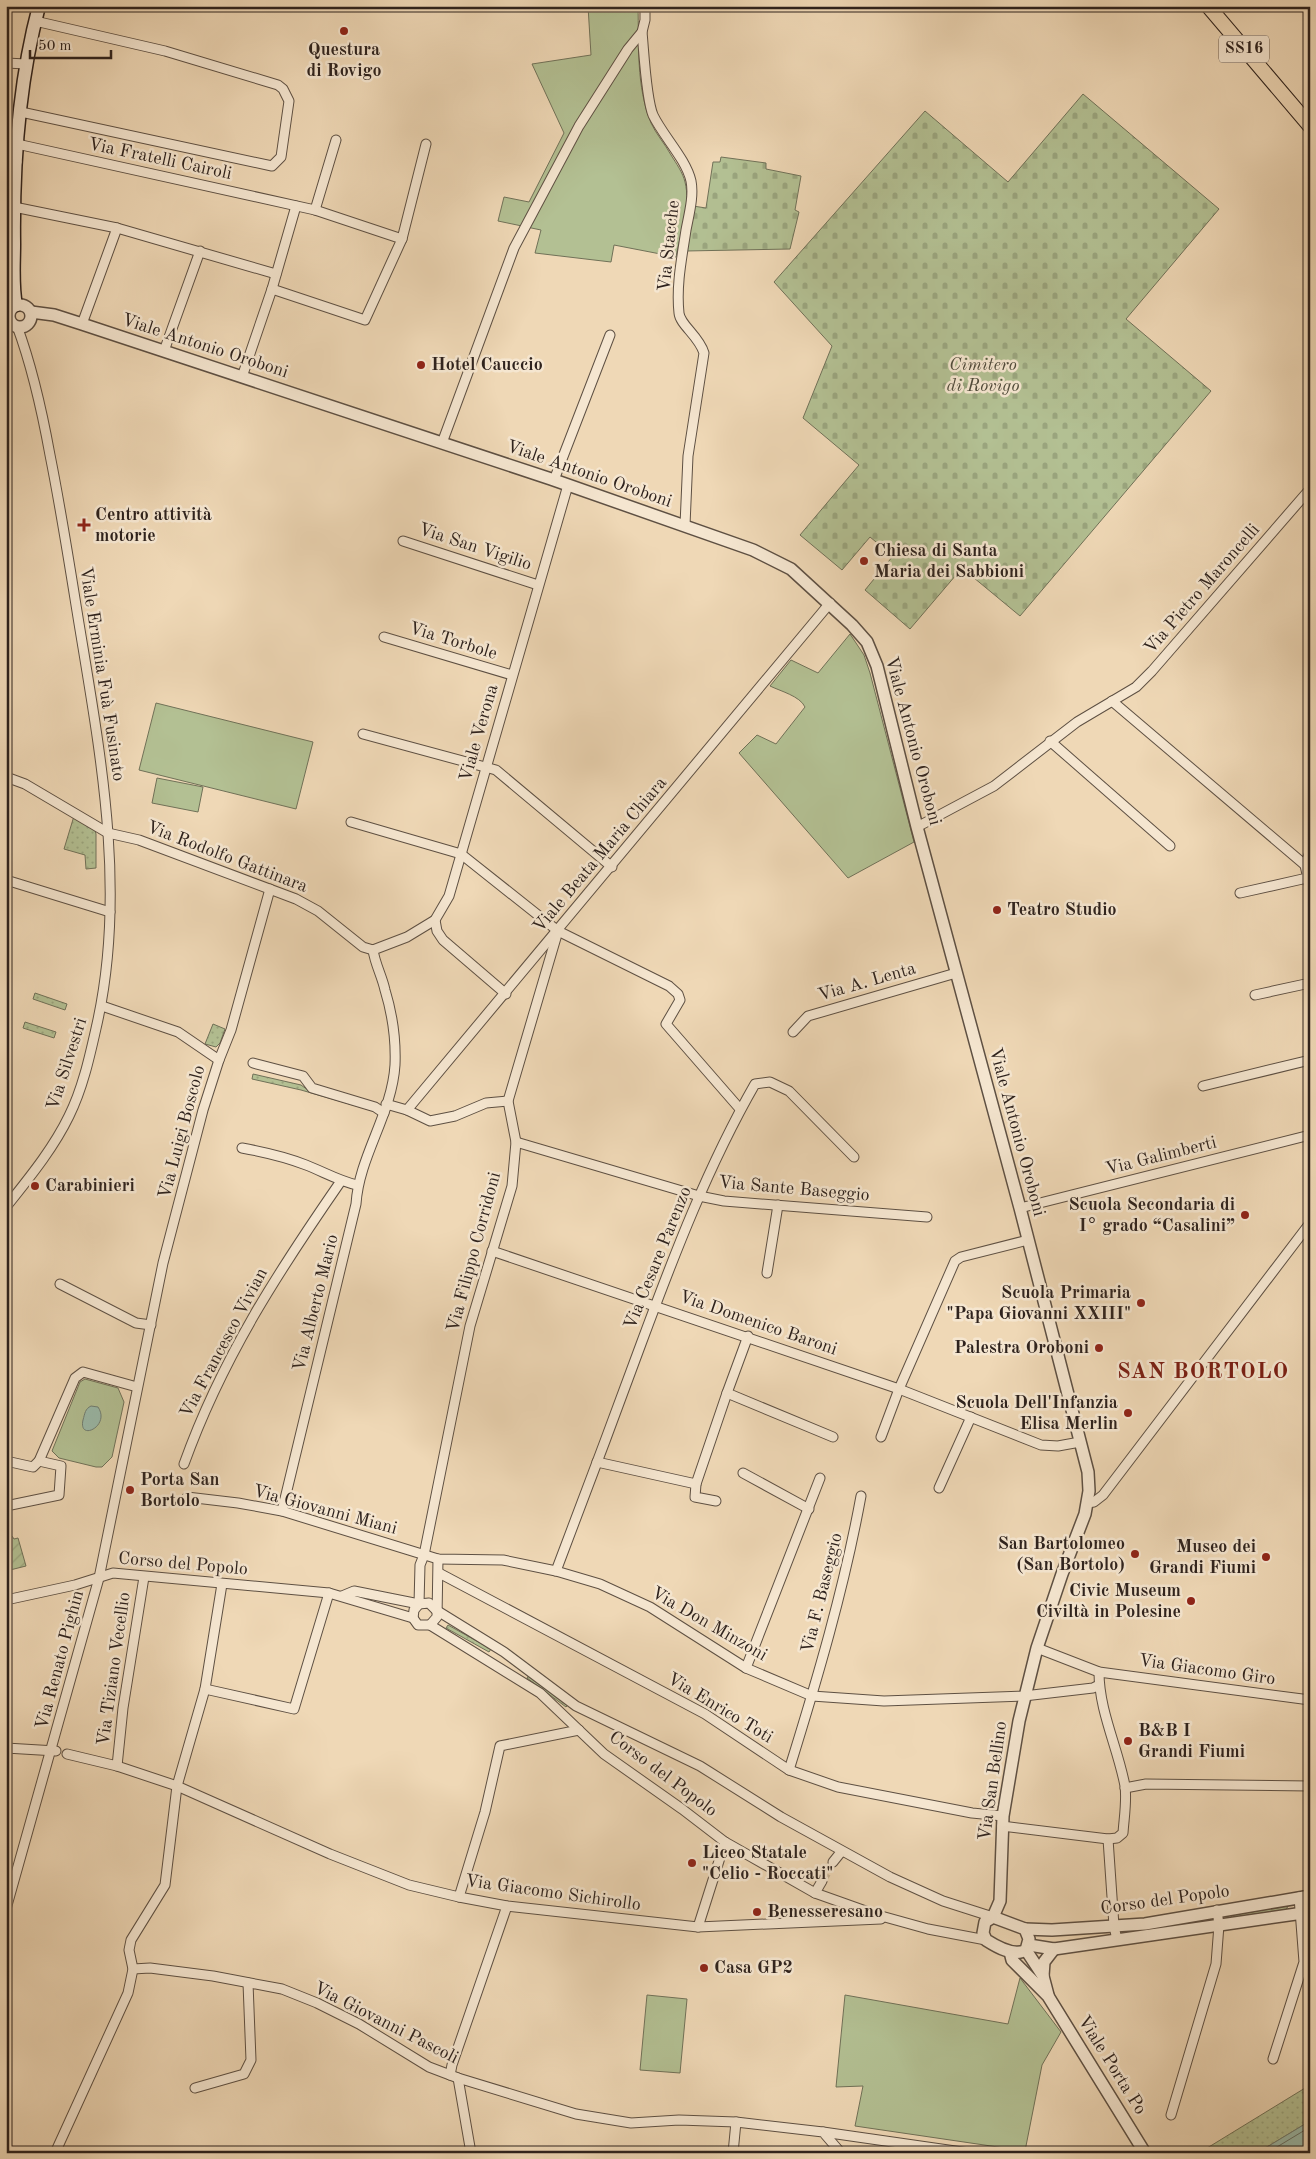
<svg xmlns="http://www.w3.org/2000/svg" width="1316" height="2159" font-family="'Old Standard TT',serif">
<defs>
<pattern id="grass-dots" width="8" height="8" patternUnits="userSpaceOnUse" patternTransform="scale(1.25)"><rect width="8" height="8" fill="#b3c093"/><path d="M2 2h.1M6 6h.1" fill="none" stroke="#9aa57e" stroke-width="1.8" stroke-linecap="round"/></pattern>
<pattern id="cemetery-stones" width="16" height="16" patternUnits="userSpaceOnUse" patternTransform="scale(1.25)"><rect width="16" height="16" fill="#b3c093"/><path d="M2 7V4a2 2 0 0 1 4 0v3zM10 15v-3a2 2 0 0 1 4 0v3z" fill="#9aa57e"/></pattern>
<pattern id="garden-furrows" width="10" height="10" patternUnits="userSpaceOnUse" patternTransform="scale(1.25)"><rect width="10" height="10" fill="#b3c093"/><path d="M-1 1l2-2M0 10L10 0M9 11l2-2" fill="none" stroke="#9aa57e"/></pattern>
</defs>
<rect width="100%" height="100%" fill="#efd8b6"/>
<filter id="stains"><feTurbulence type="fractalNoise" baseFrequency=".004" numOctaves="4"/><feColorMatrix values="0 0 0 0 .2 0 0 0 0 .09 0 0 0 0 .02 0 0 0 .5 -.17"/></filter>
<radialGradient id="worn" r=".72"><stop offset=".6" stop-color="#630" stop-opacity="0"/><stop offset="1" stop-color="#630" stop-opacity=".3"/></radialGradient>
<!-- grass -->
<g fill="url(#grass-dots)" stroke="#707158">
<polygon points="74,816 94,827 96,834 96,868 86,869 85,855 64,849"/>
<polygon points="35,993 67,1004 65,1010 33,999"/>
<polygon points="25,1022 56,1032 54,1038 23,1028"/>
<polygon points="213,1024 225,1029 220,1043 216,1047 205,1044"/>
<polygon points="253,1074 301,1085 308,1090 371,1109 370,1110 301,1090 252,1079"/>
<polygon points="448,1625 491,1649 489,1652 446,1628"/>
<polygon points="529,1675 568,1705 566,1707 527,1678"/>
<polygon points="1285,1906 1288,1906 1286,1910 1233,1919 1231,1917 1233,1914"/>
<polygon points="1310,2085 1310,2121 1257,2153 1199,2153"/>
</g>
<!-- cemetery -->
<g fill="url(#cemetery-stones)" stroke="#707158">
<polygon points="1083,94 1219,209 1126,319 1211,391 1020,616 962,568 910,629 865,590 893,556 870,537 842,570 800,535 859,465 803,418 832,346 774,282 925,111 1008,182"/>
<polygon points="721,157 766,163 766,169 801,176 795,210 799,212 790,249 686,251 693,206 706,208 713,162 720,162"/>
</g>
<!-- park -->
<g fill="#b3c093" stroke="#707158">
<path d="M588,6H638C639,45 636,86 651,123C656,134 665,144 671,155C676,163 683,173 685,182C691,205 680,234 676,257L614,245L611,262L535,253L541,230L498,221L504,197L529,202L564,133L532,64L591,55Z"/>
<path d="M850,634L864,655L870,673L914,842L848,878L739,753L757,735L776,744L805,707C800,696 780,691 770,686L791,660L818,673Z"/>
<polygon points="156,703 313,742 296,809 139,770"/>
<polygon points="157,778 203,787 198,812 152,803"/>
<polygon points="85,1379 118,1388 124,1402 112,1457 102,1467 96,1467 59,1458 52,1451 80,1382"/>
<polygon points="1020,1978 1061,2032 1042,2065 1025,2151 855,2126 863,2086 836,2087 845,1995 1008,2024"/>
<polygon points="647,1995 687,1999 680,2073 640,2070"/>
</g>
<!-- garden -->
<polygon fill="url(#garden-furrows)" stroke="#707158" points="12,1536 14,1539 18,1538 26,1566 6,1571 6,1538"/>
<!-- water -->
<g fill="#9abaaa" stroke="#6f7d72">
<path d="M91,1406L98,1407C111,1426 78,1442 83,1420C85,1413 85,1409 91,1406Z"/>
<polygon points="1310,2121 1310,2153 1257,2153"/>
</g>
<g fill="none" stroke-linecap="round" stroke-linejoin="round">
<!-- shore -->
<polyline stroke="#646e64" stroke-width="1" points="1267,2153 1310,2127"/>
<!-- minor-tunnel -->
<polyline stroke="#c8b497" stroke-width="9" stroke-dasharray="9 4.5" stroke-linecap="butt" points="822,1881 833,1862"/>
<defs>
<g id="minor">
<path d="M645,6V20L642,32C644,52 646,98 653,115C663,136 686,159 691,181C694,196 689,214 686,230C682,257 676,285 679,313C680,325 699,336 704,353L688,456L685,525"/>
<polyline points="6,63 26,64"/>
<polyline points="21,112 272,166 281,157 289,101 283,89 278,85 165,51 35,21"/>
<polyline points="17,144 315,210 402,239 426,144"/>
<polyline points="6,162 17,162"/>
<polyline points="14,207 117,228 276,274"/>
<polyline points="315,210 336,140"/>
<polyline points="272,289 365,320 402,239"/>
<polyline points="82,324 117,228"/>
<polyline points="164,351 200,251"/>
<polyline points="242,377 272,289 296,206"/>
<polyline points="442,443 514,248 579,126 628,49 642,32"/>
<polyline points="554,480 610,335"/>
<polyline points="403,541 538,585"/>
<polyline points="384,637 512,675"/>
<polyline points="1112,701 1305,865"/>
<polyline points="363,734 496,770 612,867"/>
<polyline points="1050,741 1170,846"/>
<polyline points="6,777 25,784 108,833 139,840 296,899 318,911 363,947 373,950"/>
<polyline points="351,822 461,854 558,931 669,986 678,994 680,1000 666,1024 740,1109"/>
<polyline points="917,827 994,786 1077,722 1136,687 1152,671 1310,489"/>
<polyline points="1310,852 1305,865 1310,888"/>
<polyline points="6,880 110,912"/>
<polyline points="1240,893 1307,878"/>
<polyline points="435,920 437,931 443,940 506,994"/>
<polyline points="373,950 407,937 435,920 449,896 568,485"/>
<polyline points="1255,995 1310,983"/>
<polyline points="102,1006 178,1032 219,1060"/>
<polyline points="793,1032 808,1016 956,973"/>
<polyline points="253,1063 303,1076 312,1088 375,1107 384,1113"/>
<polyline points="1203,1086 1310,1060"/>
<polyline points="386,1104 407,1110 430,1121 455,1116 486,1103 508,1101"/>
<polyline points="407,1110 830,603"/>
<polyline points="516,1142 699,1196 724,1201 927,1217"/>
<path d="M242,1148C264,1152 286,1157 306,1165C324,1172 339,1181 357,1185"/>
<path d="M6,1207C29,1178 53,1149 69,1116C83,1088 90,1055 97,1024C128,885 98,742 76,605C68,555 60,505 50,455C42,411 33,369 17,326"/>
<polyline points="1020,1208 1310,1135"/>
<polyline points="492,1251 899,1389 1041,1445 1058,1446 1080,1442"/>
<polyline points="767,1273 778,1205"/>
<polyline points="60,1284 136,1323 151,1325"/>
<polyline points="748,1336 727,1393 833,1437"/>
<polyline points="881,1437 899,1389 955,1261 961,1257 1028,1240"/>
<polyline points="6,1461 33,1467 39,1461 75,1378 83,1372 137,1387"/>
<polyline points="597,1462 696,1484"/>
<path d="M184,1464C222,1358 278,1272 341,1181"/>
<polyline points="743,1473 809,1509"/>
<polyline points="939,1488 971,1417"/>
<polyline points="187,1497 238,1503 282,1511 438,1559 503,1560 556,1571 600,1584 650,1607 746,1668 812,1696 884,1701 1024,1696 1093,1688 1099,1685"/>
<polyline points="716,1501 695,1497 696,1484 727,1393"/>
<polyline points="1087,1503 1094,1502 1103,1495 1310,1223"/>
<polyline points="6,1506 59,1495 61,1466 39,1461"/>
<path d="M282,1511L356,1204C359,1156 392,1114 395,1065C396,1041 392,1013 385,990C382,976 375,964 373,950"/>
<path d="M556,1571C585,1495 613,1420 641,1344C674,1255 708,1166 755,1084L770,1082L789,1091L854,1157"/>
<polyline points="439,1573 705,1714 789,1770 838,1787 972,1813 1003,1816"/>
<polyline points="342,1596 354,1591 419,1604 429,1603 436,1610 504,1652 576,1706 700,1766 781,1817 890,1877 943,1901 993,1917"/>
<polyline points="6,1600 75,1585 113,1573 329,1593 413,1618 418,1625 430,1625 540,1693 604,1754 682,1809 725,1842 748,1855 815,1893 874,1914 928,1929 986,1940"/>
<polyline points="413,1618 414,1610 419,1604 420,1565 424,1555 470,1326 512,1186 516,1142 508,1101 558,931"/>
<polyline points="430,1625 437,1617 438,1559"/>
<polyline points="1037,1648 1099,1672 1310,1700"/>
<polyline points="746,1668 820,1478"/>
<polyline points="205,1689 294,1709 329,1593"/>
<polyline points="6,1748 56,1751"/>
<polyline points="67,1754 117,1766 177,1786 330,1854 409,1885 459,1897 507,1906 698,1927 881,1919"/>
<polyline points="117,1766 123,1708 144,1577"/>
<path d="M789,1770C817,1680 844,1589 861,1496"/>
<polyline points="1125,1788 1146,1784 1310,1786"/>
<path d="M1002,1826L1108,1839L1117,1838L1123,1833C1124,1818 1127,1801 1125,1786C1118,1748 1099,1711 1099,1672"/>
<polyline points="1108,1839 1114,1926 1117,1940"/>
<polyline points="833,1862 841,1852"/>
<polyline points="815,1893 822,1881"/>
<polyline points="459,1897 485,1812 500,1746 579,1730"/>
<polyline points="6,1909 99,1578 163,1263 203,1110 219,1060 231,1030 270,889"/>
<polyline points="698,1927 725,1842"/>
<polyline points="133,1969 150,1968 213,1976 282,1989 317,2003 359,2024 429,2067 458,2078 576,2114 631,2123 679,2120 736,2122 823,2132 841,2153"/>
<polyline points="1273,2059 1304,1962 1299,1897"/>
<polyline points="450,2075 452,2065 507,1906"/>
<polyline points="458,2078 471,2153"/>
<polyline points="195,2088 244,2074 251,2060 248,1983"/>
<polyline points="1171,2115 1216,1964 1219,1925 1217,1910"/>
<polyline points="823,2132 969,2153"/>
<polyline points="55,2153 128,1993 133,1969 129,1950 131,1940 165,1885 177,1786 205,1689 222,1584"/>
<polyline points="733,2153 736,2122"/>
</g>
<g id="tertiary">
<circle cx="20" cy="316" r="11"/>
<polyline points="31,312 54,315 82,324 551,479 753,550 791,569 852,625 867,642 877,666 917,827 1020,1208 1088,1472 1089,1491 1085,1514 1062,1574 1037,1648 1019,1721 1003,1816 1000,1901 993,1917"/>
<path d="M993,1917L1025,1929L1029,1939L1026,1950C1014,1957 997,1947 986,1940L983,1933L985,1922Z"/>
<polyline points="1025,1929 1052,1930 1145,1924 1310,1896"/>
<polyline points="1029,1945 1054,1949 1310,1912"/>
<polyline points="1026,1950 1043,1976 1048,1995"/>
<polyline points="1010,1952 1012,1960 1048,1996 1145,2153"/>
<polyline points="1043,1976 1044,1962 1054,1949"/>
</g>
<path id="secondary" d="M16,305C12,285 14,264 14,244C13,167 19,81 39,6"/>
<polyline id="primary" points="1208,6 1310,126"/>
</defs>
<!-- minor casing -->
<use href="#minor" stroke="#5e5043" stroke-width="11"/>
<!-- tertiary casing -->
<use href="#tertiary" stroke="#5e5043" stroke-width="14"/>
<!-- secondary casing -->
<use href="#secondary" stroke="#2e221d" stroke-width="15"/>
<!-- primary casing -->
<use href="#primary" stroke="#2e221d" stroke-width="16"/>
<!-- minor -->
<use href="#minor" stroke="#f5e6d0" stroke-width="9"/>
<!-- tertiary -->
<use href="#tertiary" stroke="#f5e6d0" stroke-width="11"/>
<!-- secondary -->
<use href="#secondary" stroke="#f5e6d0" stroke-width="12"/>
<!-- primary -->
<use href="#primary" stroke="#efd8b6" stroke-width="14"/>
</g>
<!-- markers -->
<g fill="#8f2418" stroke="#f5e6d0" stroke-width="2">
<circle cx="344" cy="31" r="5"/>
<circle cx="421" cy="365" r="5"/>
<path d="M81.5 517.5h5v5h5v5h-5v5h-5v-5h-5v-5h5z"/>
<circle cx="864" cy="561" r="5"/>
<circle cx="997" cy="910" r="5"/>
<circle cx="35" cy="1186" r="5"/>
<circle cx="1245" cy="1215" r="5"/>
<circle cx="1141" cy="1303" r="5"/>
<circle cx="1099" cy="1348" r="5"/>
<circle cx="1128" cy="1413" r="5"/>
<circle cx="130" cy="1490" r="5"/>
<circle cx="1135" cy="1554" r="5"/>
<circle cx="1266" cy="1557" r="5"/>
<circle cx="1191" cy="1601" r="5"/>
<circle cx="1128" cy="1741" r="5"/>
<circle cx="692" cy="1863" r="5"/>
<circle cx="757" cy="1912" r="5"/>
<circle cx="704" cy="1968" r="5"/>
</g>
<g text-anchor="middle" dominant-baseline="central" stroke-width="5" stroke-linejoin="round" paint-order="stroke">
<!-- shield labels -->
<rect fill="#f5e6d0" stroke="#6a5d53" stroke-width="1" x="1219" y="35.5" width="50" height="27" rx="4"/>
<g font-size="16" font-weight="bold" fill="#2e221d">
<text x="1244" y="49">SS16</text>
</g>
<!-- poi labels -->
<g font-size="18" font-weight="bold" fill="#2e221d" stroke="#f5e6d0" text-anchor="start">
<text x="344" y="50" text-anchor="middle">Questura<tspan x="344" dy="21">di Rovigo</tspan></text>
<text x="431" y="365">Hotel Cauccio</text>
<text x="95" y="515">Centro attività<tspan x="95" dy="21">motorie</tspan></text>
<text x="874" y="551">Chiesa di Santa<tspan x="874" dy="21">Maria dei Sabbioni</tspan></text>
<text x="1007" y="910">Teatro Studio</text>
<text x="45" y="1186">Carabinieri</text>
<text x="1235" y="1205" text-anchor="end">Scuola Secondaria di<tspan x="1235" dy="21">I° grado “Casalini”</tspan></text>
<text x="1131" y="1293" text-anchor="end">Scuola Primaria<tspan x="1131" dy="21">"Papa Giovanni XXIII"</tspan></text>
<text x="1089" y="1348" text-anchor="end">Palestra Oroboni</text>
<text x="1118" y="1403" text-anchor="end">Scuola Dell'Infanzia<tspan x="1118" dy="21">Elisa Merlin</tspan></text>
<text x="140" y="1480">Porta San<tspan x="140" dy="21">Bortolo</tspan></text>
<text x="1125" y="1544" text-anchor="end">San Bartolomeo<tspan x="1125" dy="21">(San Bortolo)</tspan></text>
<text x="1256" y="1547" text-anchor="end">Museo dei<tspan x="1256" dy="21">Grandi Fiumi</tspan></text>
<text x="1181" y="1591" text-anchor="end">Civic Museum<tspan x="1181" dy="21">Civiltà in Polesine</tspan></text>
<text x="1138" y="1731">B&amp;B I<tspan x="1138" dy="21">Grandi Fiumi</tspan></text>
<text x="702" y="1853">Liceo Statale<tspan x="702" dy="21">"Celio - Roccati"</tspan></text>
<text x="767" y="1912">Benesseresano</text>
<text x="714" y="1968">Casa GP2</text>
</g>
<!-- street labels -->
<g font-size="18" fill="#2e221d" stroke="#f5e6d0">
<text transform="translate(160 159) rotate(12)">Via Fratelli Cairoli</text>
<text transform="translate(669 246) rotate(-84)">Via Stacche</text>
<text transform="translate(205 346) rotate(18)">Viale Antonio Oroboni</text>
<text transform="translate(589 474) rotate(19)">Viale Antonio Oroboni</text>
<text transform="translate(475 547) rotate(18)">Via San Vigilio</text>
<text transform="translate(1202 589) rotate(-49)">Via Pietro Maroncelli</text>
<text transform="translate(453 641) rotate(17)">Via Torbole</text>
<text transform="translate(102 674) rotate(81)">Viale Erminia Fuà Fusinato</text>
<text transform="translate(479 733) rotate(-74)">Viale Verona</text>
<text transform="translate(913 741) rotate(75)">Viale Antonio Oroboni</text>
<text transform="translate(600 855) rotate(-50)">Viale Beata Maria Chiara</text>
<text transform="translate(227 857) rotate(21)">Via Rodolfo Gattinara</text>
<text transform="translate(867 982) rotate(-16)">Via A. Lenta</text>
<text transform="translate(67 1064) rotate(-72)">Via Silvestri</text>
<text transform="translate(182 1132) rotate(-75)">Via Luigi Boscolo</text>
<text transform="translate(1017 1132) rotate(75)">Viale Antonio Oroboni</text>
<text transform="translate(1161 1156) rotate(-14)">Via Galimberti</text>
<text transform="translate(794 1189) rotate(5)">Via Sante Baseggio</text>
<text transform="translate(474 1252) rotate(-75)">Via Filippo Corridoni</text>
<text transform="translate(658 1258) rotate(-68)">Via Cesare Parenzo</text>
<text transform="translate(316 1303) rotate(-76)">Via Alberto Mario</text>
<text transform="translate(758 1323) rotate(19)">Via Domenico Baroni</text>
<text transform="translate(224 1343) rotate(-62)">Via Francesco Vivian</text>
<text transform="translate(325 1510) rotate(15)">Via Giovanni Miani</text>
<text transform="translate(183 1564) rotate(5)">Corso del Popolo</text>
<text transform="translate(822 1593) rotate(-76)">Via F. Baseggio</text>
<text transform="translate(709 1624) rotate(30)">Via Don Minzoni</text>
<text transform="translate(60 1660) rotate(-75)">Via Renato Pighin</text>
<text transform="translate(114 1669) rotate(-82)">Via Tiziano Vecellio</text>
<text transform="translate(1207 1670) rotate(8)">Via Giacomo Giro</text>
<text transform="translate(720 1708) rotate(31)">Via Enrico Toti</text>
<text transform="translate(663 1774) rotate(37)">Corso del Popolo</text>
<text transform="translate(993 1781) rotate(-82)">Via San Bellino</text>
<text transform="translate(553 1893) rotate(8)">Via Giacomo Sichirollo</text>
<text transform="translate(1165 1900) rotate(-8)">Corso del Popolo</text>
<text transform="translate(386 2023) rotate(27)">Via Giovanni Pascoli</text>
<text transform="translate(1112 2065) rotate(58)">Viale Porta Po</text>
</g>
<!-- park labels -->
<g font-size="18" font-style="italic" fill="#4f4a3a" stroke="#f5e6d0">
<text x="983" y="365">Cimitero<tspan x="983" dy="21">di Rovigo</tspan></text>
</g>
<!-- district labels -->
<g font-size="22" font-weight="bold" letter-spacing="1" fill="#7a1f14" stroke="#f5e6d0">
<text x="1203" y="1372">SAN BORTOLO</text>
</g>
</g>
<!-- margin -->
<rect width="1316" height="2159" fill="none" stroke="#efd8b6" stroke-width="25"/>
<rect x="8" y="8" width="1301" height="2144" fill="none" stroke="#2e221d" stroke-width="2.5"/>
<rect x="12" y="12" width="1291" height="2134" fill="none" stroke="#2e221d"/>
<!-- scale -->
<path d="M30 50v8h81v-8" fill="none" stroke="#2e221d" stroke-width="2.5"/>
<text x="38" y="50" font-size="15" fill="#2e221d" stroke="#f5e6d0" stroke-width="4" paint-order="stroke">50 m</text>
<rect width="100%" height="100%" filter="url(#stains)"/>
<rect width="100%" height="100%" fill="url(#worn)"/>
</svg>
